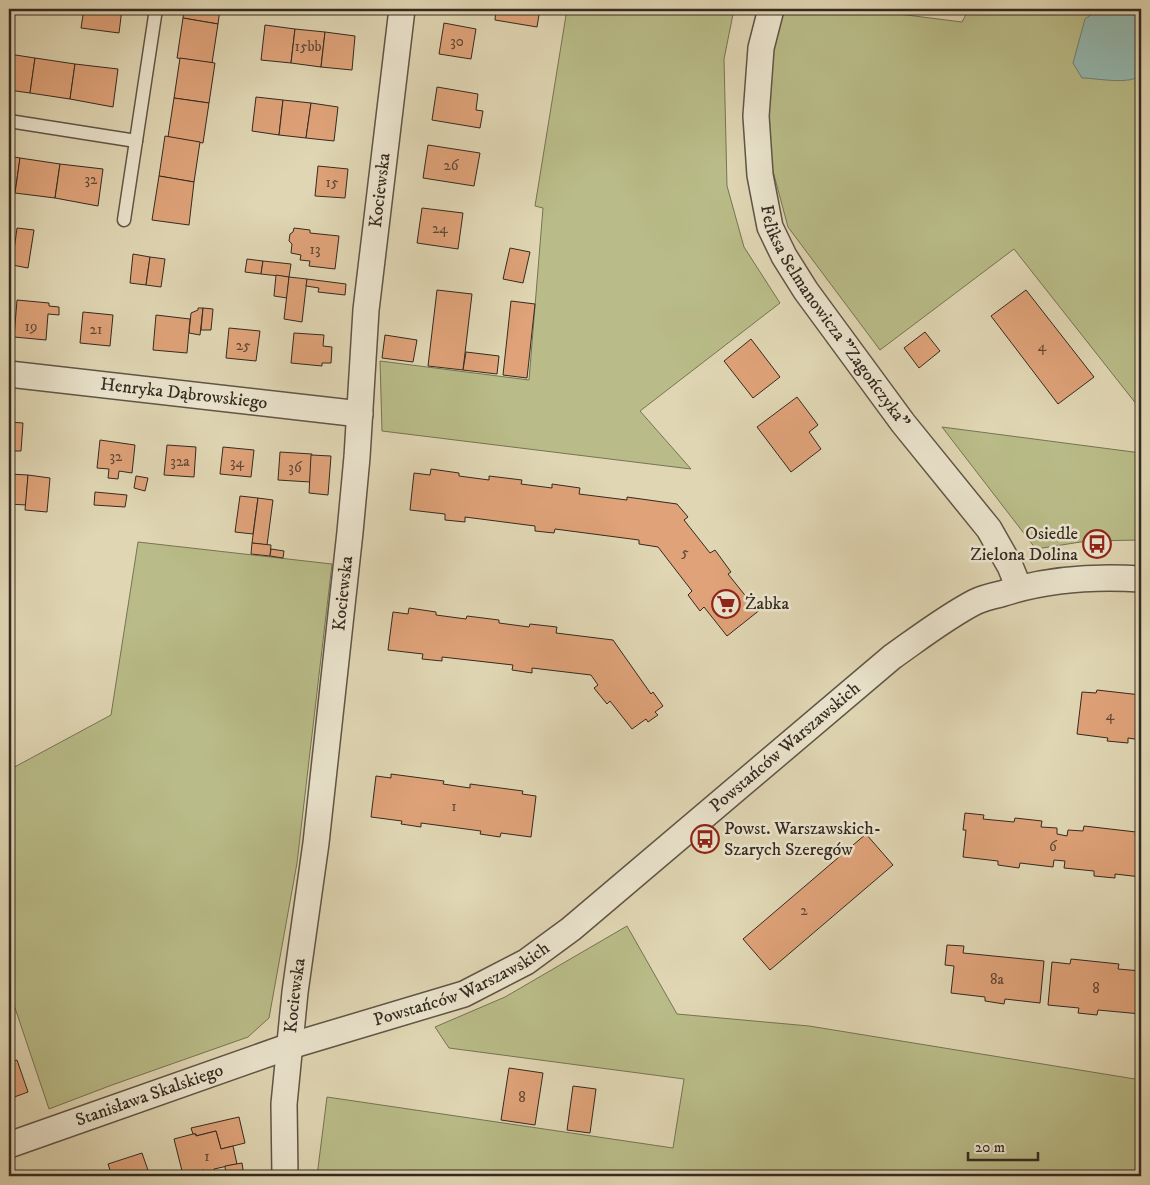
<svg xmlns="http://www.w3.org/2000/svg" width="1150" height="1185" font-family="'IM FELL DW Pica',serif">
<rect width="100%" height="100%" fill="#e0d6b3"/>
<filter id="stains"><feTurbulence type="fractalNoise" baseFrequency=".004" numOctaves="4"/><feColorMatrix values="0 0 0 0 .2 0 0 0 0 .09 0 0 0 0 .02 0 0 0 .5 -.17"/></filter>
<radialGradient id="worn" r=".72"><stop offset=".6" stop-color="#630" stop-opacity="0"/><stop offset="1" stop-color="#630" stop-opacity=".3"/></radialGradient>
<!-- green -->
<g fill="#b9bc88" stroke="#767354">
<polygon points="567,9 734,9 724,59 727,186 744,247 780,303 640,411 691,469 382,431 380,361 529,380 543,208 535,206"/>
<polygon points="780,9 859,9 962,22 969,9 1141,9 1141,410 1014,249 880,350 788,227 766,145 766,63"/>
<polygon points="942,427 1141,453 1141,540 1087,541 1036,549"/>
<polygon points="138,542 332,564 297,863 269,1018 248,1037 112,1085 49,1109 9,990 9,770 111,715"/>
<polygon points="627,926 677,1014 809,1026 1141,1080 1141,1176 317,1176 327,1097 673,1148 684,1079 449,1048 435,1027 505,997"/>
</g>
<!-- water -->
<path fill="#94b9b1" stroke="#6e8077" d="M1118,9H1125L1141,15V74C1132,86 1097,78 1082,78L1073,63L1085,19L1097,11Z"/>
<!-- building -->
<g fill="#dfa279" stroke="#342a20">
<polygon points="84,9 122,9 119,33 81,28"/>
<polygon points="184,9 220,9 218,24 183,18"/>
<polygon points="496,9 540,9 537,27 495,20"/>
<polygon points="183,18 218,24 212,63 177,58"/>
<polygon points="444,23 476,29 471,59 439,54"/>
<polygon points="265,25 295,29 291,63 261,60"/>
<polygon points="295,29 325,32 321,67 291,63"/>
<polygon points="325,32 355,36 352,70 321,67"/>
<polygon points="9,54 35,58 30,93 9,90"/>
<polygon points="35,58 75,64 70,99 30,93"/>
<polygon points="180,58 215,63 209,103 174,98"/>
<polygon points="75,64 118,69 113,107 70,99"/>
<polygon points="437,87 478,94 476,110 483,111 480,128 432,120"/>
<polygon points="256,97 283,100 279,135 252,131"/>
<polygon points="174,98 209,103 203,143 168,137"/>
<polygon points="283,100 311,103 306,138 279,135"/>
<polygon points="311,103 338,107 334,141 306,138"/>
<polygon points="165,136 200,142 194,182 159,176"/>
<polygon points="428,145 480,153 474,186 423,178"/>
<polygon points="9,156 20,158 15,193 9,192"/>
<polygon points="20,158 60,164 55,198 15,193"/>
<polygon points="60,164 103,169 98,206 55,198"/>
<polygon points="318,166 348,169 345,198 315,196"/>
<polygon points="159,176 194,182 189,225 152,220"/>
<polygon points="422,208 463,213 458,249 417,243"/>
<polygon points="17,228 34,230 28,268 12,265"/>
<polygon points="294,228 310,230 310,233 339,236 335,269 309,266 310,261 300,260 301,255 291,253 292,244 289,241 290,234 293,232"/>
<polygon points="510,248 530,252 523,283 503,279"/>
<polygon points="133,254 150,257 146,285 130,283"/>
<polygon points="150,257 165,259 161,287 146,285"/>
<polygon points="247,259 263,261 261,274 245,272"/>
<polygon points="263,261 291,264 289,277 261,274"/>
<polygon points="276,275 289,277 287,298 274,296"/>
<polygon points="289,277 307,279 302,322 284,319"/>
<polygon points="307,279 346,284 345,295 318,292 319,288 306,286"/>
<polygon points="437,290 472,294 463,370 428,366"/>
<polygon points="1026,290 1094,377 1058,404 991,316"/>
<polygon points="17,300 49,303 49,306 59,307 59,315 48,314 46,340 14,337"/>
<polygon points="511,301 535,304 527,378 503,375"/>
<polygon points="198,308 203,308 200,335 189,333 191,313 198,310"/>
<polygon points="203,308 213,309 211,330 201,330"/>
<polygon points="83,312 113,315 110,346 80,343"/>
<polygon points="156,315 190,319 187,353 153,350"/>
<polygon points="229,328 260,331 256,361 226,358"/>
<polygon points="925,332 940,351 919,368 904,348"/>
<polygon points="294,333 324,335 323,346 332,347 331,363 322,363 322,366 291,363"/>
<polygon points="385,335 417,340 413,362 382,358"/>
<polygon points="751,339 780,377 753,398 724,361"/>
<polygon points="466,352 499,356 497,374 463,370"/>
<polygon points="797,397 818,425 809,432 821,449 791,472 757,427"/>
<polygon points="9,422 23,423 21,451 9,451"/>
<polygon points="100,440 135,445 132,473 119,471 118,479 108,478 109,469 97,468"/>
<polygon points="167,445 196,447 194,477 164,475"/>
<polygon points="223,447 254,450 251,477 220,474"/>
<polygon points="280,452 312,454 310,482 278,480"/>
<polygon points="311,455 331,456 328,495 309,493"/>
<polygon points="431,469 459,473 459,476 489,480 489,476 522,480 521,484 552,488 552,484 580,488 579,494 627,500 627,497 677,504 688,517 684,520 710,553 715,550 731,572 728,574 748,599 750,597 761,609 727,636 704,607 700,611 688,595 692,591 658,547 639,544 639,540 555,529 554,533 535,531 535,526 465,517 465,522 445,520 445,514 410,510 414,473 430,475"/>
<polygon points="9,474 28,475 26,505 9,504"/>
<polygon points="28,475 50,478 47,512 25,510"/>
<polygon points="136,476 148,478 145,491 134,488"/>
<polygon points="95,492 127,495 125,507 94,505"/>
<polygon points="240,496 258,498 253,534 235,532"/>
<polygon points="258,498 273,500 267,545 252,543"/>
<polygon points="252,543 271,545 270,556 251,554"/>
<polygon points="271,549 284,551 283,558 270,556"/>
<polygon points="409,608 436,612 436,615 466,619 467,616 499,620 499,623 529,627 530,624 557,627 556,633 613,640 651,694 653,692 663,706 655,712 658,715 648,722 646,719 632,729 610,701 607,704 594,688 598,685 591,675 532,668 532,673 512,670 513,665 442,657 442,661 422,659 423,654 388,650 393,612 408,614"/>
<polygon points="1097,690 1141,695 1141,740 1128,738 1128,743 1107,741 1108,738 1077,734 1082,692 1096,693"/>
<polygon points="391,774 444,781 443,784 470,788 470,784 523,791 522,794 536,796 531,837 501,833 500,837 480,834 481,831 421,823 421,827 401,824 402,821 371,817 376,776 391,778"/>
<polygon points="965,813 984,815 983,819 1014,822 1015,818 1042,821 1041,827 1057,828 1057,834 1067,836 1068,830 1083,831 1084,826 1136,832 1135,835 1141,836 1141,877 1115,874 1115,878 1094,876 1094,871 1064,868 1065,861 1054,860 1053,867 1020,863 1019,868 998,865 998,861 963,857 966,830 963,830"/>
<polygon points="866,834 893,865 770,970 743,939"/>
<polygon points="947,945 964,946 963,953 1044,961 1040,1003 1005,999 1004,1004 985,1001 985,997 951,993 954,966 945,965"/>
<polygon points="1071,959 1119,964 1118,969 1141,971 1141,1014 1098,1010 1097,1015 1078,1013 1079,1008 1048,1005 1052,962 1070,964"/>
<polygon points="17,1060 28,1092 9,1099 9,1063"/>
<polygon points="509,1068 543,1073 535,1125 501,1120"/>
<polygon points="573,1086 596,1089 590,1133 567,1130"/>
<polygon points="239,1117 245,1143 221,1149 216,1131 196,1136 196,1134 193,1134 191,1128"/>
<polygon points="216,1131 221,1149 233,1146 237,1164 214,1169 215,1174 206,1176 204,1170 183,1175 174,1139 193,1134 196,1134 196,1136"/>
<polygon points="142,1153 150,1176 112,1176 108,1164"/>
<polygon points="242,1163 244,1176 226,1176 225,1166"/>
</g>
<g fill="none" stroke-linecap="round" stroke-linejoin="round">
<defs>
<g id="lane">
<polyline points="9,121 136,141"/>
<polyline points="124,220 156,9"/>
</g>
<g id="street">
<path id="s1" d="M771,9L761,48L756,116L760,175L770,227L784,256L806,291L903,423L989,529L1010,566L1019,588"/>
<path id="s2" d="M9,374L360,414"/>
<path id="s3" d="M9,1145L290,1046L464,994L526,962L571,929L892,657C919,638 946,617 975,602C983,598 992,596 1001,594C1046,579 1094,576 1141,579"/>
<path id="s4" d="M285,1176L284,1104L295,992L316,843L350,532L357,457L366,310L402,9"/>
</g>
</defs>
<!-- lane casing -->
<use href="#lane" stroke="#5f5545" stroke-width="15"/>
<!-- street casing -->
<use href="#street" stroke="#5f5545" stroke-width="28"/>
<!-- lane -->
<use href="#lane" stroke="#ebe4ce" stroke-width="12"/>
<!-- street -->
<use href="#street" stroke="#ebe4ce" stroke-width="25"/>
</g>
<!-- icons -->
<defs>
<symbol id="bus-ring" viewBox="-11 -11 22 22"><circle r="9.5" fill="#ebe4ce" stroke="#8f2418" stroke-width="1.5"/><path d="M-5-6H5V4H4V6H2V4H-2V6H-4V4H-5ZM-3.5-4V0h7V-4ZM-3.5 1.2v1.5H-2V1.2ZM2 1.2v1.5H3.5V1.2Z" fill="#8f2418"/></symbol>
<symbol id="supermarket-ring" viewBox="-11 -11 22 22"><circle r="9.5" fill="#ebe4ce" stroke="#8f2418" stroke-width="1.5"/><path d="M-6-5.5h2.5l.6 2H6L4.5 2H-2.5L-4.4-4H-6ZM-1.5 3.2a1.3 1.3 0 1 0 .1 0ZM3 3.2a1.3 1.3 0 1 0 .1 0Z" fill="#8f2418"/></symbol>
</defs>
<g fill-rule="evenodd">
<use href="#bus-ring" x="1081" y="528" width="32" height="32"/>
<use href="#supermarket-ring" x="710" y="588" width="32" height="32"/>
<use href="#bus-ring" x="689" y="823" width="32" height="32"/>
</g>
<g text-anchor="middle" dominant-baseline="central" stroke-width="5" stroke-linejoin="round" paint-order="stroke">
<!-- number labels -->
<g font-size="15" fill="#5f4836">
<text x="457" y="41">30</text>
<text x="308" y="46">15bb</text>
<text x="451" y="165">26</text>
<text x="91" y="179">32</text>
<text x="332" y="182">15</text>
<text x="440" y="228">24</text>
<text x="315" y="249">13</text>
<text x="31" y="326">19</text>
<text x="96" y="329">21</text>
<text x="243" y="345">25</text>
<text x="1042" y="346">4</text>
<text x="116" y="456">32</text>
<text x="180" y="461">32a</text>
<text x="237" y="462">34</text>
<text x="295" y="467">36</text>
<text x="685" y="552">5</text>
<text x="1110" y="715">4</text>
<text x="454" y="806">1</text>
<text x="1053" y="846">6</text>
<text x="804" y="910">2</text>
<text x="997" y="979">8a</text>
<text x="1096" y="988">8</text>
<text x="522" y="1097">8</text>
<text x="207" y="1156">1</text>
</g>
<!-- street labels -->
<g font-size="18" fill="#342a20" stroke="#ebe4ce">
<text stroke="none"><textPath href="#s4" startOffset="991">Kociewska</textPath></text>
<text stroke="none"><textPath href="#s1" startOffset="330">Feliksa Selmanowicza "Zagończyka"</textPath></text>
<text stroke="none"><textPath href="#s2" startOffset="176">Henryka Dąbrowskiego</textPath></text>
<text stroke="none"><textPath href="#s4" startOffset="586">Kociewska</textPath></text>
<text stroke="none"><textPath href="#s3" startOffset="886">Powstańców Warszawskich</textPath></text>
<text stroke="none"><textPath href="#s3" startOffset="481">Powstańców Warszawskich</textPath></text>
<text stroke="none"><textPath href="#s4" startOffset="181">Kociewska</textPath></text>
<text stroke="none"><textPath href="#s3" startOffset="149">Stanisława Skalskiego</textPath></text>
</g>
<!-- poi labels -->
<g font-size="18" fill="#342a20" stroke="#ebe4ce" text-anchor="start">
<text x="1078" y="534" text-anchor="end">Osiedle<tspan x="1078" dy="21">Zielona Dolina</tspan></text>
<text x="745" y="604">Żabka</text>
<text x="724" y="829">Powst. Warszawskich-<tspan x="724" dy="21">Szarych Szeregów</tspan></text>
</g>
</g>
<!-- margin -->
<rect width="1150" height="1185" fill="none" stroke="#e0d6b3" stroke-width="30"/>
<rect x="10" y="10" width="1130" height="1165" fill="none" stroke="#342a20" stroke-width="2.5"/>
<rect x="15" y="15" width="1120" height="1155" fill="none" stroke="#342a20"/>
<!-- scale -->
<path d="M968 1152v8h70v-8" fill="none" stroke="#342a20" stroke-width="2.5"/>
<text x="975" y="1152" font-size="15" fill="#342a20" stroke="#ebe4ce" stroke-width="4" paint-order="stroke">20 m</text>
<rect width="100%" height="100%" filter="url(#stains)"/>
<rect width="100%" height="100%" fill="url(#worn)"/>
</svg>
